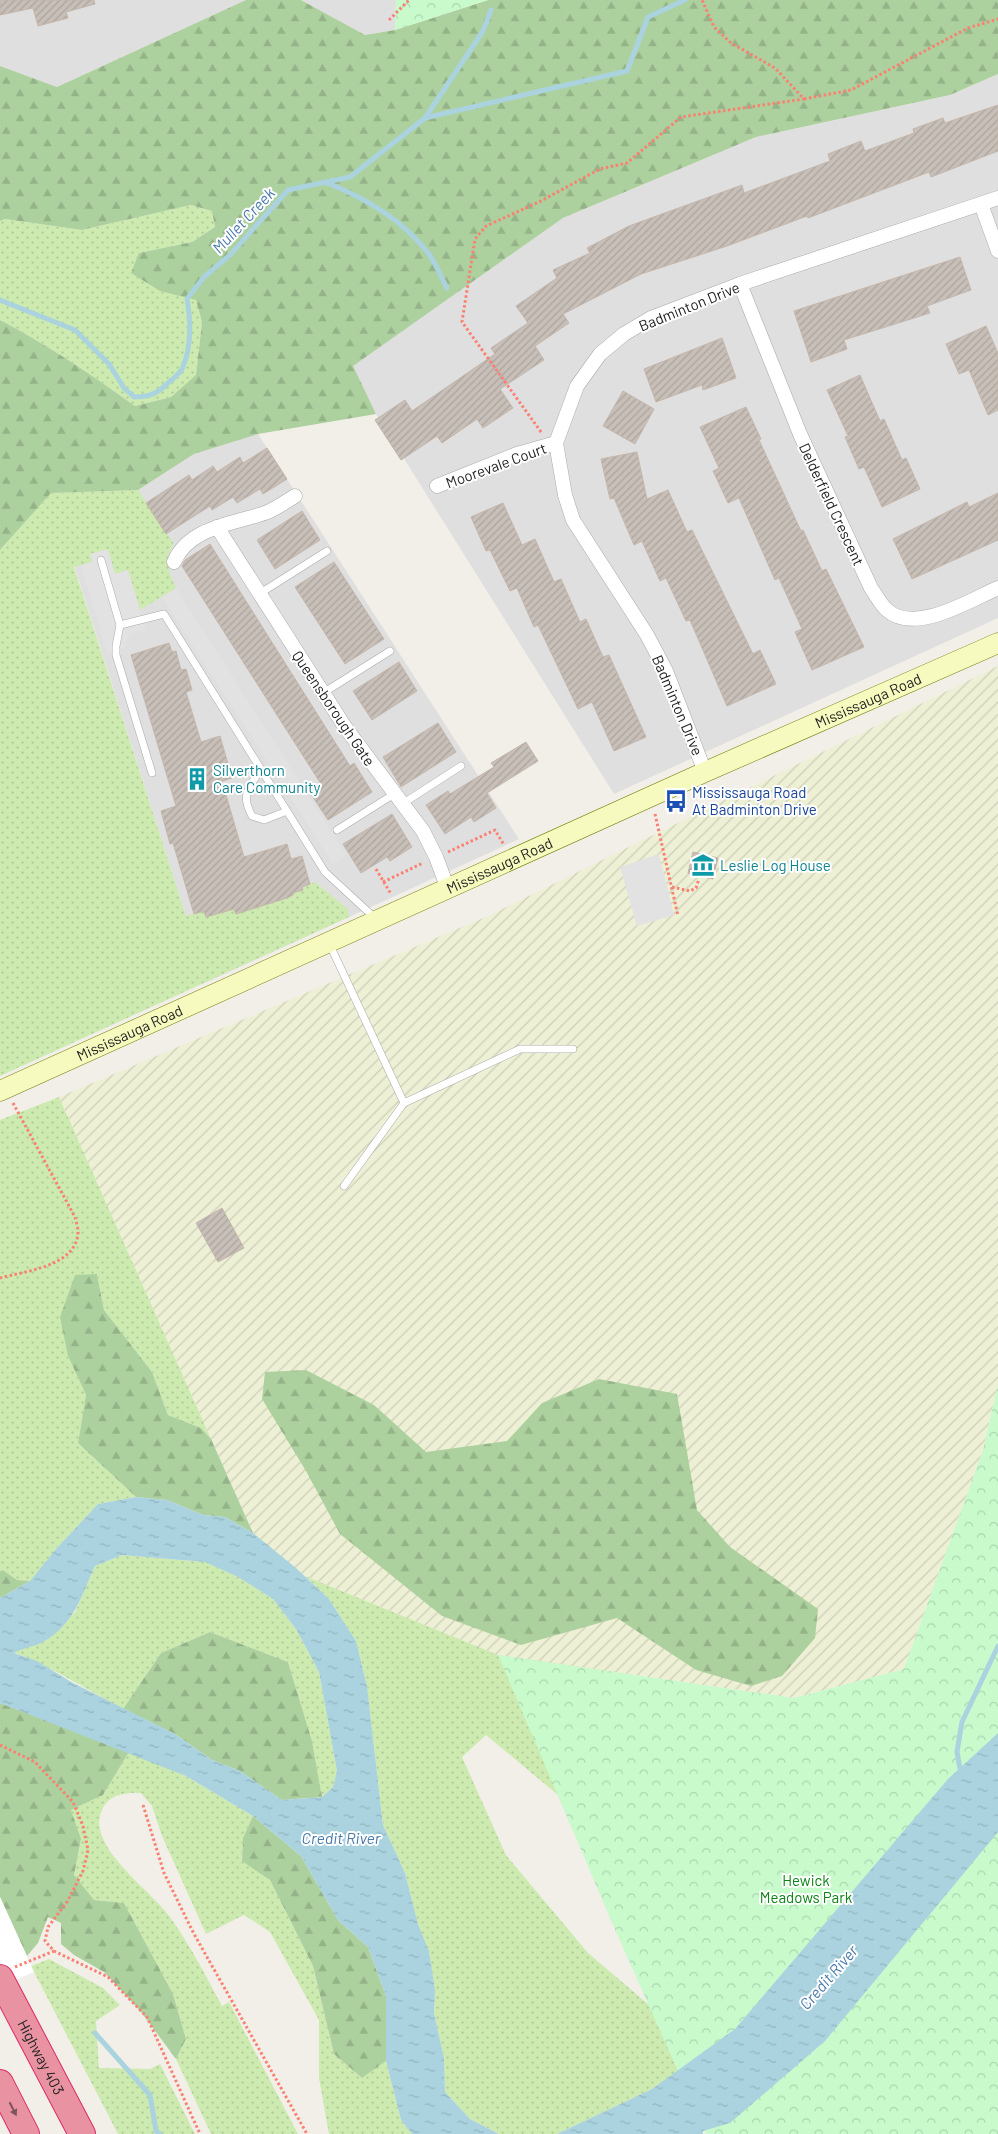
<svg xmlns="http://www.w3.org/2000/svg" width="998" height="2134" font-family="Barlow,sans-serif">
<defs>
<pattern id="farmland-furrows" width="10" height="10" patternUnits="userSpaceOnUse" patternTransform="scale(1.25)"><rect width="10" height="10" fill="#eef0d5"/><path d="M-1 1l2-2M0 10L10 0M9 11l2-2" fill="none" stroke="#ccceb7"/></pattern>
<pattern id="grass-dots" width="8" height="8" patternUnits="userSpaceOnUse" patternTransform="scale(1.25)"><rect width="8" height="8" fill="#cdebb0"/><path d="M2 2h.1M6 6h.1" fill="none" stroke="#b0c997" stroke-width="1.8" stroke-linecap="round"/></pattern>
<pattern id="forest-firs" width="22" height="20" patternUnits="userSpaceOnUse" patternTransform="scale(1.25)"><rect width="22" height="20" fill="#add19e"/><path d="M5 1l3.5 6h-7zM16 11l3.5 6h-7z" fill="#95b388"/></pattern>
<pattern id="park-crowns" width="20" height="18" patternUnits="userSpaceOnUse" patternTransform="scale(1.25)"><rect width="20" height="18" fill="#c8facc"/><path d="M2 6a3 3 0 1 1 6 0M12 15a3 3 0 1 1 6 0" fill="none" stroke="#acd6af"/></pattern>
<pattern id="water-ripples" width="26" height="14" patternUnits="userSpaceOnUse" patternTransform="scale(1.25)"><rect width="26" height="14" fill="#aad3df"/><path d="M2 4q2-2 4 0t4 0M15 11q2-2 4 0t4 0" fill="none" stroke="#92b5bf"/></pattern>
<pattern id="building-hatch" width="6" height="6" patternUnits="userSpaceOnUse" patternTransform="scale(1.25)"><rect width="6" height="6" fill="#c7bfb8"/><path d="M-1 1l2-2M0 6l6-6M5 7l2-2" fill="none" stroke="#aba49e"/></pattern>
</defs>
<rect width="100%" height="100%" fill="#f2efe9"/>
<!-- residential -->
<g fill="#e0dfdf">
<polygon points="0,0 246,0 57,87 0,66"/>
<polygon points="301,0 396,0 395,30 365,35"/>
<polygon points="998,74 998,618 614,794 376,414 352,366 563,218 756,137 950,95"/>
<polygon points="258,434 519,839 207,982 51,493 138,490 194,454"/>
</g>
<!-- farmland -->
<polygon fill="url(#farmland-furrows)" points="998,666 998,1384 983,1450 904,1669 794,1698 498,1655 305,1576 253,1533 59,1097 488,916"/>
<!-- grass -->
<g fill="url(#grass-dots)">
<path d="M191,205L212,211L215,227L192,242L139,253L160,291L196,299L202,322L196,376L171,397L135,406C92,375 48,345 0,320V221L5,219L82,230Z"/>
<path d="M138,490L174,544C163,560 169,572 176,588L140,610L128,570L115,574L93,562L74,567L186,916L204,911L206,917L223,912L233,905L236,913L287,898L293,893L303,890L302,887L315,882L348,909L349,917L0,1076V550L51,493Z"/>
<polygon points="59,1097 211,1439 201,1428 168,1415 152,1372 104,1310 97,1274 68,1356 86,1395 78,1443 136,1497 98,1504 56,1549 30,1581 17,1580 3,1570 0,1571 0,1120"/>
<path d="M122,1555L205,1562L238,1577L273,1599L296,1629L319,1672L337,1771L333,1787L322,1797L312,1741L288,1662L210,1632L161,1653L123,1709C87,1690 51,1666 13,1652L41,1643L75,1612L95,1566Z"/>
<polygon points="305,1576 498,1655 615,1672 586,1675 678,1895 486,1735 462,1757 506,1855 588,1953 662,2016 711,2048 652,2089 557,2134 499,2134 470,2119 445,2092 444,2058 434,2013 435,1990 429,1951 418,1924 405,1873 383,1825 367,1686 356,1641 329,1599"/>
<path d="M129,1752L186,1776L253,1816L243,1838L242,1860L270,1880L313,1966L334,2054L362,2078L386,2061L401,2120L412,2134H329L319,2078V2020L270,1932L244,1915L206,1934L162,1836L152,1806L141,1793C125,1793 110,1793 102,1810C85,1846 152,1891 170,1917C190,1945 206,1976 222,2006L229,2002L298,2134H211L176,2059L186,2039L173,1994L124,1903L94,1900L74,1876L81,1839L71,1810L103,1795Z"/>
<polygon points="49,1959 103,1988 120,2005 96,2021 99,2068 150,2069 160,2064 195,2134 118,2134 31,1966"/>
</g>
<!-- forest -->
<g fill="url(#forest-firs)">
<path d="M246,0H301L365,35L395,30L488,0H998V74L950,95L756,137L563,218L353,366L376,414L258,434L194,454L138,490L51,493L0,550V320C48,345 92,375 135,406L171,397L196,375L202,322L196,300L160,291L131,273L139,253L192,242L215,227L212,211L191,205L82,230L5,219L0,221V66L57,87Z"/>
<polygon points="97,1274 104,1310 152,1372 168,1415 201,1428 211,1439 253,1533 225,1517 203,1515 167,1500 136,1497 78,1443 86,1395 68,1356 60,1317 75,1275"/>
<polygon points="306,1370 374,1405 426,1452 507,1441 542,1403 599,1379 677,1394 697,1510 730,1547 818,1609 815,1638 782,1676 751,1686 696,1670 617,1618 521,1645 442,1616 340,1534 306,1471 262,1399 265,1372"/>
<polygon points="3,1570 17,1580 30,1581 0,1598 0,1571"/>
<polygon points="210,1632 288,1662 312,1741 322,1797 282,1800 240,1771 212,1760 175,1734 123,1709 161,1653"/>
<polygon points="0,1703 129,1752 103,1795 71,1810 81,1839 74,1875 94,1900 124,1903 173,1994 186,2039 176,2059 141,2012 104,1972 74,1955 61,1944 61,1923 48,1917 38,1943 27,1956 0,1897"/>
<polygon points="253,1816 301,1856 338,1920 368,1947 386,1996 386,2061 362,2078 334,2054 313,1966 270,1880 242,1861 243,1838"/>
</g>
<!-- park -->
<g fill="url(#park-crowns)">
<polygon points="396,0 488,0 395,30"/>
<polygon points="998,1384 998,2134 706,2134 613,1925 498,1655 794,1698 904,1669 983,1450"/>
</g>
<!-- parking -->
<g fill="#e2e2e2">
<polygon points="108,549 115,574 128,570 146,630 133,633 128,637 124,648 107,653 81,565 92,562 90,554"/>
<polygon points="176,588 346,855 333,864 162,597"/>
<polygon points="659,854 674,915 637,926 620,867"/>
</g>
<!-- water -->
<path fill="url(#water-ripples)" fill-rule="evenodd" d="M136,1497L167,1500L203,1515L225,1517L253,1533L296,1568L329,1599L356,1641L367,1686L383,1825L405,1873L418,1924L429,1951L435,1990L434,2013L444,2058L445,2092L470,2119L499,2134H557L652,2089L735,2029L948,1779L998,1733V1832L825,2041L730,2123L703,2131V2134H412L401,2120L386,2061V1996L368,1947L338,1920L301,1856L253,1816L186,1776L0,1703V1598L30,1581L56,1549L98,1504ZM122,1555L205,1562L238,1577L273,1599L296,1629L319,1672L337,1771L333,1787L322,1797L282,1800L240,1771L212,1760L175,1734L73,1683L37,1661L14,1653C22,1648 34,1647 43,1642C75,1623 80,1599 95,1566Z"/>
<!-- pier -->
<polygon fill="#fff" points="0,1897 34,1972 0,1987"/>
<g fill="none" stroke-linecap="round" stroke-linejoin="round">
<!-- stream -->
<g stroke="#aad3df" stroke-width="5">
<polyline points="425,118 483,31 491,10"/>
<path d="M325,182C365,198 402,219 429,254C436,264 441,277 447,288"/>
<path d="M0,300L75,330L109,364L124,388L134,397C149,397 157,394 168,383C173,379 179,374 182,369C192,347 191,322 187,299L204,277L230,255L288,190L350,177L425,118L627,71L648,17L685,0"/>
<polyline points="961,1774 957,1752 962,1722 998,1646"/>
<polyline points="95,2033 150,2095 156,2131 160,2134"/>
</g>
</g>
<!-- building -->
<g fill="url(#building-hatch)" stroke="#c4b6ab">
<polygon points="0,0 94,0 95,4 66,12 68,18 38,26 33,8 0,15"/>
<polygon points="998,105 998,151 931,177 929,172 808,218 807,216 727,246 641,274 563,314 569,323 535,346 544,360 500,389 513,408 483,428 477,419 442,443 437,436 401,460 375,420 405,400 412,411 495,354 491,348 528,323 516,306 557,278 553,270 590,253 587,248 629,226 742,185 744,193 830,161 828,154 861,141 865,151 914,133 913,129 943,118 945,123"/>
<polygon points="960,257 971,290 927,306 930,313 844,340 847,349 811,362 794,311"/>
<polygon points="986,326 998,353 998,410 988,415 969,370 959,374 946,344"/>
<polygon points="722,338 736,378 703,390 702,385 656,402 644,369"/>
<polygon points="860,375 880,421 884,419 902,460 906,458 920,489 882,507 864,467 859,469 845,437 848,436 827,390"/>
<polygon points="623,391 654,409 635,444 603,426"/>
<polygon points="746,407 761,439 759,440 801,531 803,530 822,571 826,569 864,647 812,670 795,632 802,629 779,578 775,580 739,498 728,503 713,471 719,468 700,427"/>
<polygon points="267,448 287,479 263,494 260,489 237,503 233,497 212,510 210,506 166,534 146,503 189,475 192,480 213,466 217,472 240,457 243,463"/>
<polygon points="637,452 647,499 668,490 687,532 692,530 753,654 760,650 776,684 727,706 690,620 686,621 666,578 660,581 642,541 634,545 614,498 610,499 601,459"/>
<polygon points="998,493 998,540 912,579 893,539 967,502 969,507"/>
<polygon points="503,503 522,545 535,539 554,582 561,579 580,622 586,619 603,657 609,655 646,737 614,751 592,702 578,709 538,625 534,627 517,588 510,591 490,550 486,551 471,517"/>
<polygon points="302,511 320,540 275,569 257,540"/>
<polygon points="210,544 350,766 354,763 372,792 328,820 309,791 321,784 182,566 185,560"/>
<polygon points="334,562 384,639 345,664 295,587"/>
<polygon points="169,643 172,652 176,651 181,670 186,669 192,690 186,692 201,742 220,736 232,778 222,781 244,857 287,844 291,859 302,856 310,884 302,887 303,890 293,893 293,895 287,898 236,914 234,909 206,917 204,911 194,914 173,843 170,844 161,811 176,806 131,655"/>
<polygon points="399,662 417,691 372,720 353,691"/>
<polygon points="438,723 456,752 401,787 383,757"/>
<polygon points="526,742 538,761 487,793 496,808 474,822 471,817 445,834 426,805 448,791 450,794 494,767 491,763"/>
<polygon points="392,814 412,847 390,861 387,857 361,873 343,844"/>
<polygon points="693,852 718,858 713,879 688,873"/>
<polygon points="222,1208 244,1248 218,1262 196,1223"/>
</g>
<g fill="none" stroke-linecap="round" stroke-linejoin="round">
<defs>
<g id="service">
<polyline points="101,560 120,625 116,646 116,655 152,773"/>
<polyline points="259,594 327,551"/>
<polyline points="120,625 164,614 325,872 376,919"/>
<polyline points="323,693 390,651"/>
<path d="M261,769C249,788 240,794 252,816L264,820L287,811"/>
<polyline points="402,804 461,766"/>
<polyline points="337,830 394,794"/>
<polyline points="329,943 404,1103 520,1049 573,1049"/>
<polyline points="344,1186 404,1103"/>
</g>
<g id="minor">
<polyline points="981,204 998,251"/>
<path d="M740,284L800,434L871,588C876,595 881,605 887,610C915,635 970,600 998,588"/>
<polyline points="437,486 517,454 556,443"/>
<polyline points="217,527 345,727 423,831 436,857 448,889"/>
<path d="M174,562C189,527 233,524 265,513C276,509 285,502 295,496"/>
<polyline points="705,772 666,671 647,635 573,520 565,495 556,443 577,386 600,354 624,334 651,318 740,284 998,198"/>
</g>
<g id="secondary">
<path id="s1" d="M0,1091L705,772L998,643"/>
</g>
<g id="motorway">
<path id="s2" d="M0,1978L82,2134"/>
<polyline points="0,2083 26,2134"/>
</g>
</defs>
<!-- service casing -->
<use href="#service" stroke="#a9a9a9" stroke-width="8"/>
<!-- minor casing -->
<use href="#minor" stroke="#a9a9a9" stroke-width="15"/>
<!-- secondary casing -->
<use href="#secondary" stroke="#707d05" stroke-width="21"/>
<!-- motorway casing -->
<use href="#motorway" stroke="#dc2a67" stroke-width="28"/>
<!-- path -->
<g stroke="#fa8072" stroke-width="3" stroke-dasharray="2.5 2.5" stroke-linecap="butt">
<polyline points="389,20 409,0"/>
<polyline points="804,99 851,90 968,28 998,19"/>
<polyline points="541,432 462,322 475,239 486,226 539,202 600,169 627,163 681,117 804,99 775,68 731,43 714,27 702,0"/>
<polyline points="655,814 678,916"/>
<polyline points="448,852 495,830 504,845"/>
<polyline points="376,869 391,894"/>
<polyline points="383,882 423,863"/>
<polyline points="672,887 690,891 696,888 699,879"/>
<path d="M0,1278C26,1271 77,1266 78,1232C78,1227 76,1221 75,1217L13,1103"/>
<polyline points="0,1745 35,1762 73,1802 83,1826 88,1850 83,1871 67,1902 48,1927 45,1941 54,1951 108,1977 147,2017 200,2134"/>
<polyline points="143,1805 164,1873 194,1934 307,2134"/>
<polyline points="15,1967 54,1951"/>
</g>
<!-- service -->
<use href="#service" stroke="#fff" stroke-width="7"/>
<!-- minor -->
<use href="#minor" stroke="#fff" stroke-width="14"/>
<!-- secondary -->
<use href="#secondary" stroke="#f7fabf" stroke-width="20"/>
<!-- motorway -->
<use href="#motorway" stroke="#e892a2" stroke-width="26"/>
</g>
<!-- one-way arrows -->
<defs><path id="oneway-solid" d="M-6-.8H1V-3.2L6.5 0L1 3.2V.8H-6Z" transform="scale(1.25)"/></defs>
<use fill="#7b545c" href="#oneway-solid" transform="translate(13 2109) rotate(63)"/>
<!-- icons -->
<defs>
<symbol id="building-bare" viewBox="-9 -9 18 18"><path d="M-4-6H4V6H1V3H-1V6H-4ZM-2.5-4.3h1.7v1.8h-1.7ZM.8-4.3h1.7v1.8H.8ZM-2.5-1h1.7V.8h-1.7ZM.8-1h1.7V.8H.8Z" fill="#0f9aa8" stroke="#fff" stroke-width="2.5" paint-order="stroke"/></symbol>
<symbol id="bus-bare" viewBox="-9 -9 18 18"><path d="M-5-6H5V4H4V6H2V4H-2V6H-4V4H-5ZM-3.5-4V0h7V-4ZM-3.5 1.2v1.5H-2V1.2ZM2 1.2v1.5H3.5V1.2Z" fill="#1a4fb4" stroke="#fff" stroke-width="2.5" paint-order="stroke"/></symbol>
<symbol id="museum-bare" viewBox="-9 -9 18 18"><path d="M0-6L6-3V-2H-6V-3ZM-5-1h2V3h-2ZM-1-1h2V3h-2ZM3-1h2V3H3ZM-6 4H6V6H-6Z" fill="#0f9aa8" stroke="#fff" stroke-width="2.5" paint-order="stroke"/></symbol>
</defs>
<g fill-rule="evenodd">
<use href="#building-bare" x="181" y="763" width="32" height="32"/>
<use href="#bus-bare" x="660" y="785" width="32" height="32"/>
<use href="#museum-bare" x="687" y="849" width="32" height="32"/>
</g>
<g text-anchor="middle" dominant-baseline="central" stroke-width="4" stroke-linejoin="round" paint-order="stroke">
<!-- street labels -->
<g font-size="15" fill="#222" stroke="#fff">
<text transform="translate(689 306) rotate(-22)">Badminton Drive</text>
<text transform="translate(496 465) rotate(-20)">Moorevale Court</text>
<text transform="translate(832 504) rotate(65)">Delderfield Crescent</text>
<text stroke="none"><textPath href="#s1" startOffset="952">Mississauga Road</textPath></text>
<text transform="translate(678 705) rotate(67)">Badminton Drive</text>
<text transform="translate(334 708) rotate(56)">Queensborough Gate</text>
<text stroke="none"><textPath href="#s1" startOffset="548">Mississauga Road</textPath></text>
<text stroke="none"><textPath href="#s1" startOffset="142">Mississauga Road</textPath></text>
<text stroke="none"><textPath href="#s2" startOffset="89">Highway 403</textPath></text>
</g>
<!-- culture labels -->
<g font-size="15" fill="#0d838f" stroke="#fff" text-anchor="start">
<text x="213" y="770">Silverthorn<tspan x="213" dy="17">Care Community</tspan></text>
<text x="720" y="865">Leslie Log House</text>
</g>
<!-- transit labels -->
<g font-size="15" fill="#164399" stroke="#fff" text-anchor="start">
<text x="692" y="792">Mississauga Road<tspan x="692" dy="17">At Badminton Drive</tspan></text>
</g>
<!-- park labels -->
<g font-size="15" fill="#0c8416" stroke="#fff">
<text x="806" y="1880">Hewick<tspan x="806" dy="17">Meadows Park</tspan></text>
</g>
<!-- water labels -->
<g font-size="16" font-style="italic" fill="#4a7aab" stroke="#fff">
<text transform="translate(243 220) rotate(-47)">Mullet Creek</text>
<text x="341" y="1837">Credit River</text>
<text transform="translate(828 1977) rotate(-49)">Credit River</text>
</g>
</g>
</svg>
